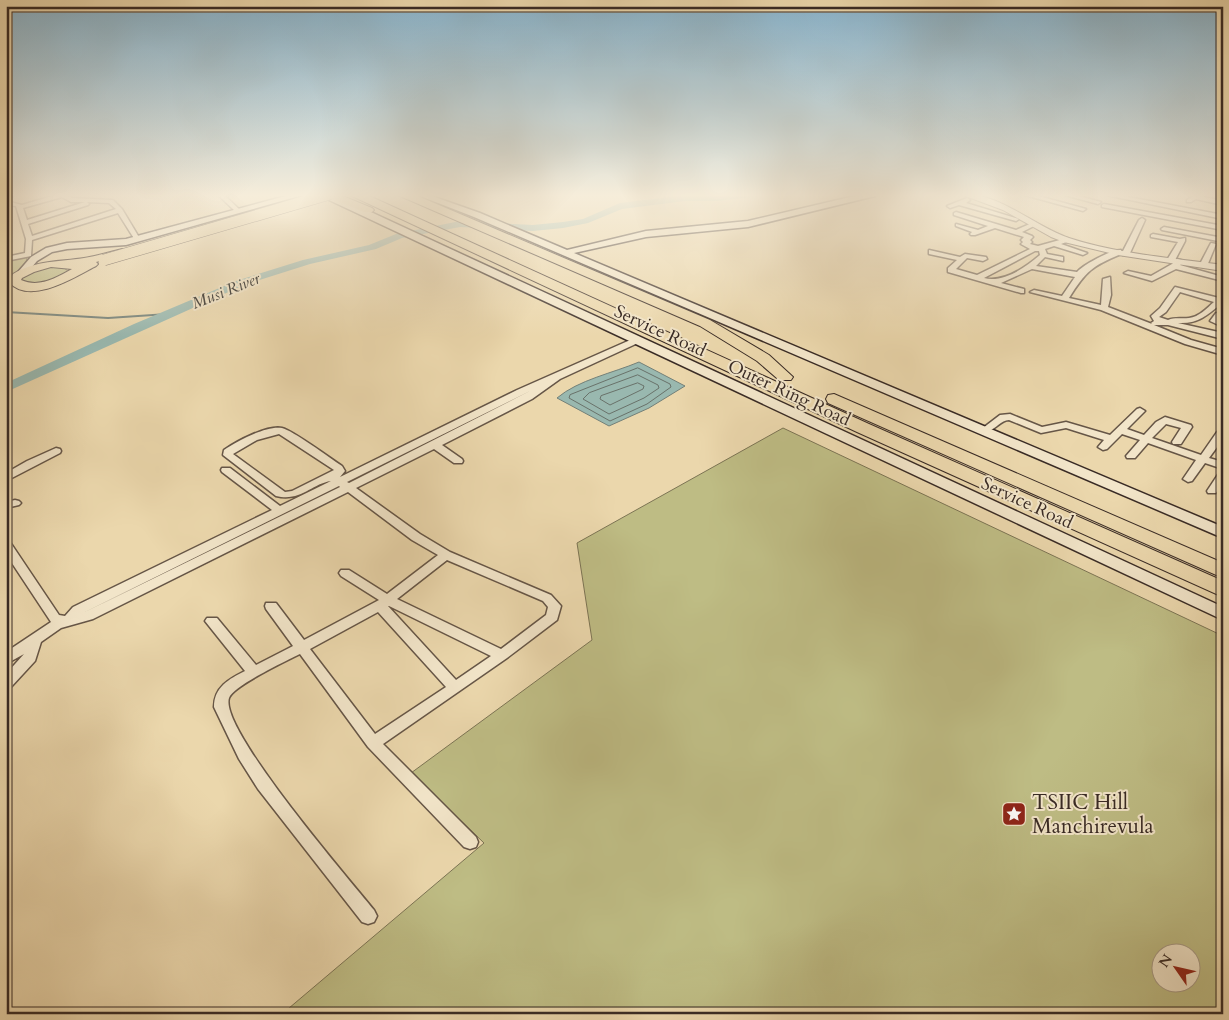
<svg xmlns="http://www.w3.org/2000/svg" width="1229" height="1020" font-family="Cardo,serif">
<rect width="100%" height="100%" fill="#ebd7ac"/>
<filter id="stains"><feTurbulence type="fractalNoise" baseFrequency=".004" numOctaves="4"/><feColorMatrix values="0 0 0 0 .2 0 0 0 0 .09 0 0 0 0 .02 0 0 0 .5 -.17"/></filter>
<radialGradient id="worn" r=".72"><stop offset=".6" stop-color="#630" stop-opacity="0"/><stop offset="1" stop-color="#630" stop-opacity=".3"/></radialGradient>
<!-- green -->
<g fill="#bebc84" stroke="#7c7454" fill-rule="evenodd">
<polygon points="28,252 25,268 6,282 6,257"/>
<path d="M46,267H63L69,272C59,282 34,287 22,280L23,276Z"/>
<path d="M783,428L1223,636V1014H282L484,843L411,773L592,640L577,543ZM1162,952H1192V982H1162Z"/>
</g>
<!-- water -->
<path fill="#99b8af" stroke="#738078" d="M639,362L685,386L649,408L609,426L557,398C578,380 613,373 639,362Z"/>
<g fill="none" stroke-linecap="round" stroke-linejoin="round">
<!-- shore -->
<g stroke="#69726a" stroke-width="1">
<polygon points="638,368 670,384 671,387 647,404 610,421 569,398 570,395"/>
<polygon points="638,375 658,385 659,388 644,398 609,414 583,399 589,393"/>
<polygon points="638,383 644,386 643,389 610,405 600,399 601,396"/>
</g>
<!-- stream -->
<polyline stroke="#738078" stroke-width="2" points="6,312 108,318 168,314"/>
<!-- river -->
<polygon fill="#99b8af" fill-rule="evenodd" points="756,194 752,197 717,201 685,201 622,209 588,223 563,228 533,231 460,227 402,238 376,249 310,264 244,285 6,392 6,383 134,324 236,281 303,260 369,245 396,234 460,221 533,225 563,222 583,219 620,203 685,195"/>
<defs>
<g id="minor">
<polygon points="6,194 18,194 6,198"/>
<path d="M59,194H66L72,198L113,200L122,209L140,239L135,240L118,213L32,240L31,256L6,261V257L25,253L26,239L16,206L6,205V201L22,205ZM62,197L71,202H85L27,220L23,208ZM87,202L109,203L116,209L32,236L28,224L88,205L89,204Z"/>
<polygon points="217,194 223,194 240,210 240,212 236,212"/>
<polygon points="1021,194 1031,194 1086,209 1083,211"/>
<polygon points="1061,194 1071,194 1101,202 1098,204"/>
<polygon points="1101,194 1113,194 1223,215 1223,219"/>
<polygon points="1195,195 1223,201 1223,205 1196,199 1191,202 1187,202 1187,200"/>
<polygon points="967,198 970,200 966,203 1019,219 1016,221 959,205 950,208 947,206"/>
<polygon points="1104,204 1223,226 1223,230 1102,207 1102,205"/>
<path d="M956,212L1016,230L1032,223H1036V225L1022,232L1032,236L1033,237L1030,240L1032,242L1030,244L1038,246L1067,238L1069,239V241L1061,244L1087,253L1083,255L1054,246L1045,249L1047,254L1063,257V261L1045,257L1036,266L1077,272C1083,265 1110,250 1121,250V254C1092,266 1086,271 1069,298L1101,305L1103,279L1110,277L1111,295L1108,307L1152,324L1151,323L1154,321L1151,316L1160,308L1175,287L1219,298L1223,297V304H1221C1206,316 1198,324 1178,323L1223,333V339L1168,325H1154L1191,340L1223,349V355L1185,344L1101,310L1030,292L1034,290L1062,296L1075,277L1032,269L1001,283L1024,289V293H1021L948,272V268L957,260L929,254V250L960,257L965,254L986,257L987,259L983,261L967,258L956,269L977,275L1030,249L1021,244L1023,242L1021,240L1024,237L995,228L975,235H971L970,234L972,232L956,226V224L978,230L988,226L954,215V213ZM1035,251H1039L1040,255C1026,267 1004,283 984,278ZM1180,292L1214,302C1207,308 1199,317 1189,318C1181,319 1175,317 1168,320L1159,317L1166,312Z"/>
<polygon points="1142,218 1145,220 1130,253 1123,255 1122,253 1139,220"/>
<polygon points="1164,227 1223,238 1223,242 1162,230 1161,229"/>
<polygon points="1153,234 1180,239 1185,238 1185,241 1174,262 1167,260 1178,242 1151,237 1151,235"/>
<polygon points="1211,243 1216,244 1207,266 1201,266 1200,264"/>
<polygon points="1177,259 1184,261 1180,265 1223,277 1223,281 1176,269 1152,281 1124,273 1128,271 1151,276 1172,264"/>
<polygon points="1216,313 1223,315 1219,320 1223,322 1223,327 1210,321"/>
<path d="M637,337L640,338V342L560,379L532,399L442,445L462,459L463,461L462,463H454L434,449L356,488L420,534L450,552L551,595L561,606L557,620L507,658L383,744L476,837L478,842L476,847L470,849L464,847L368,747L300,654C286,661 233,686 229,698C219,729 350,880 374,910L377,916L374,922L368,924L362,922L258,789L239,759L214,707C214,687 229,679 245,671L205,621L207,618H217L256,665L293,646L266,609L265,606L266,603H276L304,640L379,600L341,576L339,573L341,570H349L387,594L438,555L412,540L348,492L93,619L61,628L41,642L35,661L11,687L6,688V674L24,654L6,664V652L51,622L6,554V541L10,542L59,615L65,616L73,607L272,510L222,472L221,470L222,468H230L280,506L331,481C311,484 301,502 276,496L223,455L224,450C237,441 267,425 282,428C292,430 330,458 342,466L345,471L340,477L517,390ZM532,390L349,483L347,482ZM279,434L334,470L292,491L285,492L233,454L257,440ZM339,486L340,487L83,613ZM447,560L543,601L548,607L546,615L501,649L397,599ZM388,606H389L491,656L456,680ZM378,612L446,687L375,734L310,649Z"/>
<path d="M1140,408L1145,411L1127,429L1144,435L1156,422L1165,417L1191,425L1192,427L1181,444H1173L1172,442L1181,428L1166,424L1152,438L1201,455L1217,432L1223,431V439L1209,458L1223,462V469L1205,463L1192,481L1188,482L1183,479L1196,460L1148,443L1135,458H1127L1126,456L1140,440L1122,434L1107,449L1103,450L1098,447L1104,440L1066,428L1041,433L1009,420C1001,420 996,429 988,431L983,428L1000,415L1010,414L1042,427L1066,422L1110,435L1137,409Z"/>
<polygon points="56,448 60,449 61,451 60,453 6,481 6,473 27,461"/>
<path d="M1223,472C1223,481 1221,485 1216,493H1208L1207,491L1219,473Z"/>
<polygon points="15,500 19,501 21,503 19,505 6,508 6,502"/>
</g>
<path id="tertiary" d="M960,194C1000,192 1033,226 1069,238C1118,254 1172,258 1223,265V271L1118,255L1064,242L1051,237L1003,210Z"/>
<g id="secondary">
<polygon points="293,194 306,194 126,245 67,249 52,252 37,261 26,274 23,275 18,272 31,257 46,248 67,243 126,239"/>
<polygon points="324,194 332,194 1223,607 1223,620 329,200"/>
<polygon points="415,194 426,194 480,213 567,250 646,231 748,221 863,194 876,194 875,196 748,227 646,237 574,253 1223,527 1223,538 474,217"/>
</g>
<path id="primary" d="M122,249L128,252L126,254L96,262L98,264L96,266C75,277 30,306 9,282L13,274C36,260 59,262 84,258C97,256 110,252 122,249ZM51,267L72,269C56,278 39,288 21,280L22,278L34,272Z"/>
<g id="motorway">
<polygon points="324,194 338,194 372,208 374,210 372,212 364,212 325,196"/>
<polygon points="351,194 365,194 869,424 1223,581 1223,597 857,432 352,196"/>
<polygon points="399,194 413,194 710,320 769,355 793,377 791,380 779,380 757,361 700,326 400,196"/>
<polygon points="834,394 1223,563 1223,578 828,403 826,399 828,395"/>
</g>
</defs>
<!-- minor casing -->
<use href="#minor" stroke="#665647" stroke-width="3"/>
<!-- tertiary casing -->
<use href="#tertiary" stroke="#665647" stroke-width="2"/>
<!-- secondary casing -->
<use href="#secondary" stroke="#392b25" stroke-width="3"/>
<!-- primary casing -->
<use href="#primary" stroke="#392b25" stroke-width="2"/>
<!-- motorway casing -->
<use href="#motorway" stroke="#392b25" stroke-width="2"/>
<!-- minor -->
<use href="#minor" fill="#f2e5c9" fill-rule="evenodd"/>
<!-- tertiary -->
<use href="#tertiary" fill="#f2e5c9" fill-rule="evenodd"/>
<!-- secondary -->
<use href="#secondary" fill="#f2e5c9" fill-rule="evenodd"/>
<!-- primary -->
<use href="#primary" fill="#ebd7ac" fill-rule="evenodd"/>
<!-- motorway -->
<use href="#motorway" fill="#ebd7ac" fill-rule="evenodd"/>
<defs>
<polyline id="primary-bridge" points="104,260 330,194"/>
</defs>
<!-- primary-bridge casing -->
<use href="#primary-bridge" stroke="#392b25" stroke-width="12" stroke-linecap="butt"/>
<!-- primary-bridge -->
<use href="#primary-bridge" stroke="#ebd7ac" stroke-width="11"/>
</g>
<!-- sky -->
<linearGradient id="sky" x2="0" y2="1"><stop stop-color="#88b6d1"/><stop offset="0.58" stop-color="#f6edda"/><stop offset="1" stop-color="#f6edda" stop-opacity="0"/></linearGradient>
<rect width="1229" height="337" fill="url(#sky)"/>
<!-- icons -->
<defs>
<symbol id="sight-square" viewBox="-11 -11 22 22"><rect x="-9" y="-9" width="18" height="18" rx="4" fill="#8f2418" stroke="#f2e5c9"/><path d="M0-6L1.8-2.2L6-1.7L2.9 1.2L3.7 5.4L0 3.3L-3.7 5.4L-2.9 1.2L-6-1.7L-1.8-2.2Z" fill="#fff"/></symbol>
</defs>
<g fill-rule="evenodd">
<use href="#sight-square" x="1000" y="800" width="28" height="28"/>
</g>
<g text-anchor="middle" dominant-baseline="central" stroke-width="4" stroke-linejoin="round" paint-order="stroke">
<!-- far-water labels -->
<g font-size="16" font-style="italic" fill="#514e48" stroke="#f2e5c9">
<text transform="translate(226 291) rotate(-22)">Musi River</text>
</g>
<!-- street labels -->
<g font-size="18" fill="#392b25" stroke="#f2e5c9">
<text transform="translate(660 331) rotate(25)">Service Road</text>
<text transform="translate(789 393) rotate(25)">Outer Ring Road</text>
<text transform="translate(1027 503) rotate(25)">Service Road</text>
</g>
<!-- near-poi labels -->
<g font-size="21" fill="#392b25" stroke="#f2e5c9" text-anchor="start">
<text x="1032" y="802">TSIIC Hill<tspan x="1032" dy="24">Manchirevula</tspan></text>
</g>
</g>
<!-- margin -->
<rect width="1229" height="1020" fill="none" stroke="#ebd7ac" stroke-width="25"/>
<rect x="8" y="8" width="1214" height="1005" fill="none" stroke="#392b25" stroke-width="2.5"/>
<rect x="12" y="12" width="1204" height="995" fill="none" stroke="#392b25"/>
<!-- north arrow -->
<g transform="translate(1176 968) rotate(304)"><circle r="24" fill="#f2e5c9" stroke="#a89b87"/>
<path d="M0-4L9 19L0 12L-9 19Z" fill="#8f2418"/>
<text y="-8" font-size="14" font-weight="bold" text-anchor="middle" fill="#392b25">N</text>
</g>
<rect width="100%" height="100%" filter="url(#stains)"/>
<rect width="100%" height="100%" fill="url(#worn)"/>
</svg>
